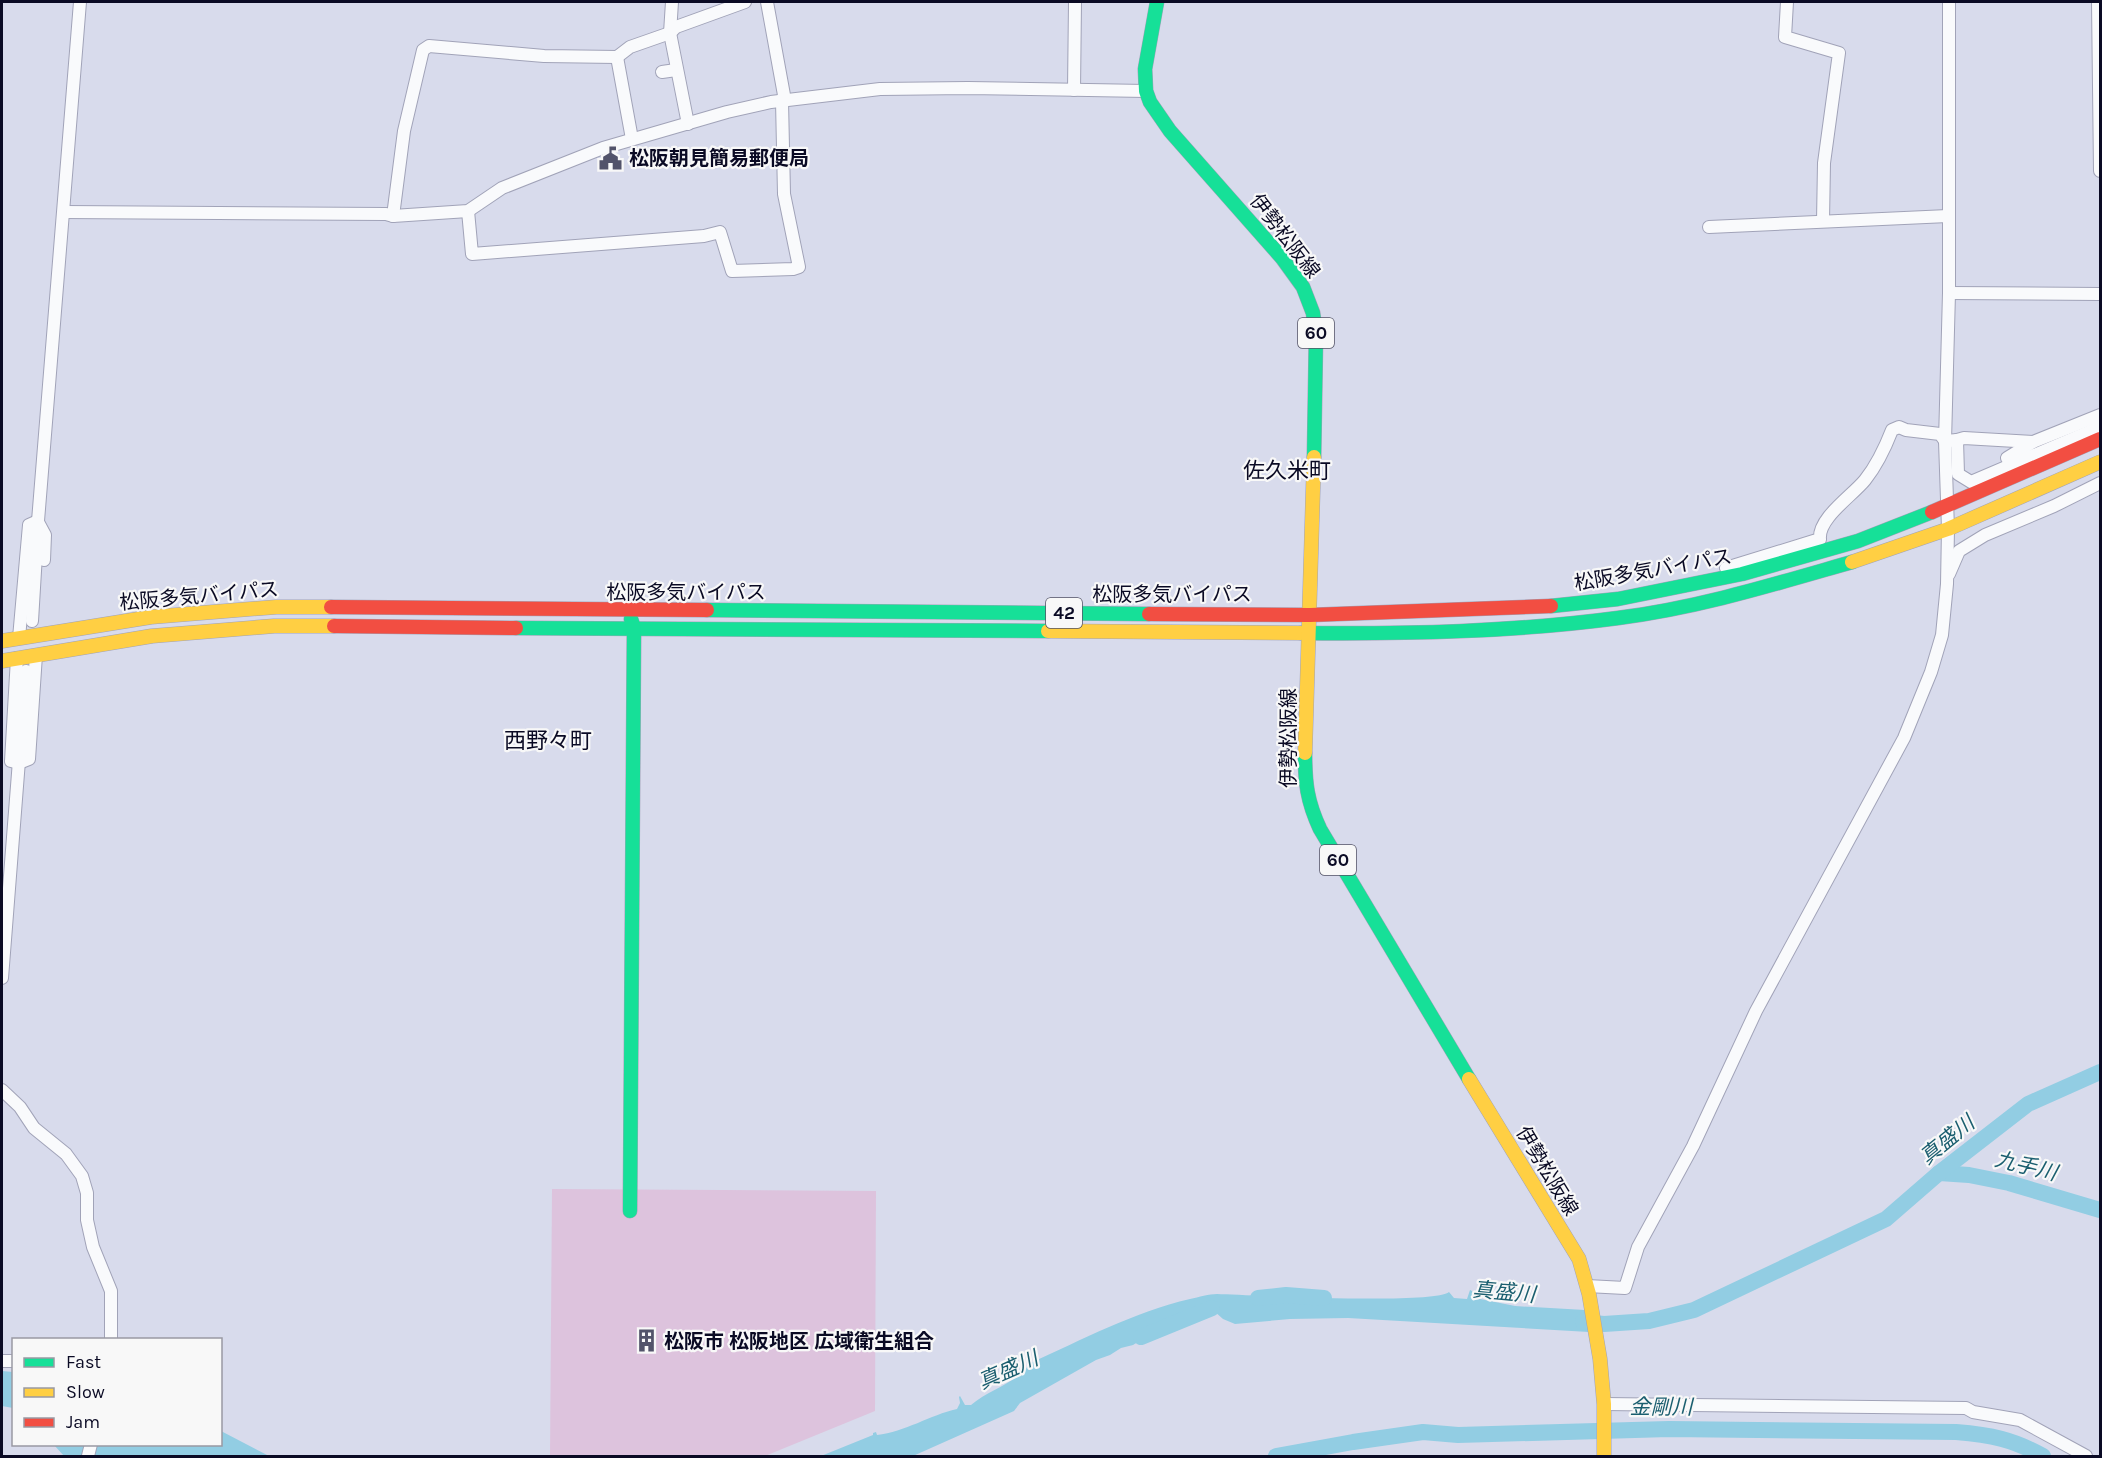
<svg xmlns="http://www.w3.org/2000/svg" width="2102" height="1458" font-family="Karla,'Noto Sans JP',sans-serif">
<rect width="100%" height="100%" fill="#d8dbec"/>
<!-- green -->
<polygon fill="#ddc3dd" points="552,1189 876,1191 875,1411 765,1456 550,1456"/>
<!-- water -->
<g fill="#92cde3">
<path d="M1470,1290L1472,1291L1475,1298L1515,1306L1585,1310L1589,1332L1348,1318L1290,1319L1235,1324L1223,1319L1214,1311L1180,1317L1172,1321L1133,1345L1121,1348L1110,1355L1096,1360L1020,1403L1014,1411L913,1456H821L873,1435V1433L876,1432L877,1435C905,1432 930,1415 957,1409L960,1403L959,1397L960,1396L965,1405H971C990,1389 1016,1384 1030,1363C1082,1340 1134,1312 1190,1299C1199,1297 1209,1294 1217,1294C1251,1295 1432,1305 1449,1292L1454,1298L1467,1299Z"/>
<polygon points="2,1371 13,1372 13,1408 2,1406"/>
<polygon points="221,1431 269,1456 64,1456 54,1445 220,1444"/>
</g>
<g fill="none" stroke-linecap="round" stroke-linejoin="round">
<!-- river -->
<g stroke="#92cde3" stroke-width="16">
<polyline points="1939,1173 1969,1175 2009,1183 2100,1210"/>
<polyline points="1258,1298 1286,1295 1324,1298"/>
<polyline points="1583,1322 1604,1324 1649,1321 1694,1310 1886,1219 1939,1173 2028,1104 2100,1072"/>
<polyline points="1141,1337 1212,1308"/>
<path d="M1276,1456L1353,1442L1423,1432L1458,1435L1669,1429L1956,1432C1991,1435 2012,1439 2043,1456"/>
</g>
<defs>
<g id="street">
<polyline points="672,2 670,33 688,124"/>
<polyline points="1787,2 1785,37 1839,53 1824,163 1823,221"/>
<polyline points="2098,2 2100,171"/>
<polyline points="617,57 632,139"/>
<polyline points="662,72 676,70"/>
<polyline points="1074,90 1075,2"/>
<polyline points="468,211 472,254 704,236 720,232 732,271 793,269 799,267 784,194 782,101 784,95 767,2"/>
<polyline points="64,212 386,214 393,216 468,211 502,188 603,148 727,112 771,102 880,89 968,88 1146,91"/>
<polyline points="393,216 404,131 423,50 429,46 544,56 617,57 630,47 670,33 676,27 745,2"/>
<polyline points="1709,227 1948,216"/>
<polyline points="1949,293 2100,294"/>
<polyline points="1957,440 1964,438 2033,442 2007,458"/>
<polyline points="2033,442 2100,415"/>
<polyline points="38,522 45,535 44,560"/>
<path d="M1726,568L1820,539C1818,518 1852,496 1865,480C1877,465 1885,448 1892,430L1899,427L1906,430L1940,434L1945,441L1957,440L1958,474L1971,482L2100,427"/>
<polyline points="1949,574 1959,551 1985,535 2054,506 2100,483"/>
<polyline points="32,621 38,521 80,2"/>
<polyline points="19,638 29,525 38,521"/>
<polyline points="17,658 11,761 19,763 29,759 36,655"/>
<polyline points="2,978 26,671"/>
<polyline points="2,1090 20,1107 34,1128 66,1154 82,1176 87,1193 87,1220 93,1247 111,1291 111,1340"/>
<polyline points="1587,1286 1625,1288 1638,1247 1693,1146 1756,1011 1904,738 1931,672 1942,635 1947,584 1948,529 1945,441 1949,293 1949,2"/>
<polyline points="2,1361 14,1361"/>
<polyline points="1604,1404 1966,1408 1973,1412 2020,1420 2086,1456"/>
<polyline points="88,1456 91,1444"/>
</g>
<g id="fast">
<polyline points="1157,2 1145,69 1146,91 1150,102 1170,131 1282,258 1303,287 1313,313 1316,336 1314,457"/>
<polyline points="1551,606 1618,599 1742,574 1858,541 1932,512"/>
<polyline points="707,610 1149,614"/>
<polyline points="516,628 1048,631"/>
<path d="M1301,633C1407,634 1513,632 1618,618C1698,608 1775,584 1852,562"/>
<path d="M1305,753C1305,783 1307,801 1320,829L1469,1079"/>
<polyline points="630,1211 634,628 631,619"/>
</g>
<g id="slow">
<polyline points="1852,562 1948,529 2100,462"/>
<polyline points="1048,631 1301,633"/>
<polyline points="2,641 151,617 276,607 331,607"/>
<polyline points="2,661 152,636 274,626 334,626"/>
<polyline points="1305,753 1314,457"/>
<polyline points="1469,1079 1579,1259 1589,1294 1600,1359 1604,1404 1604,1456"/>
</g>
<g id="jam">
<polyline points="1932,512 2100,439"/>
<polyline points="331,607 707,610"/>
<polyline points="1149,614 1310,615 1551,606"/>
<polyline points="334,626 516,628"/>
</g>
</defs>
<!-- street casing -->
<use href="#street" stroke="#a1a3b8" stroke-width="14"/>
<!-- fast casing -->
<use href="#fast" stroke="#a1a3b8" stroke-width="15"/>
<!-- slow casing -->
<use href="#slow" stroke="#a1a3b8" stroke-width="15"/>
<!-- jam casing -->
<use href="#jam" stroke="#a1a3b8" stroke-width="15"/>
<!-- street -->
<use href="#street" stroke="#f9fafc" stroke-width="12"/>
<!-- fast -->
<use href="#fast" stroke="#16e098" stroke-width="14"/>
<!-- slow -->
<use href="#slow" stroke="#ffcf43" stroke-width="14"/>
<!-- jam -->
<use href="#jam" stroke="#f24e42" stroke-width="14"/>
</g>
<!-- icons -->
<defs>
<symbol id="civic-bare" viewBox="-9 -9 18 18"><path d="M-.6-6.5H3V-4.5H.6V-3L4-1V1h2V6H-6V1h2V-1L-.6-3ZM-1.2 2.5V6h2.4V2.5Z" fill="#52536a" stroke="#f8f8f8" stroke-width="2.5" paint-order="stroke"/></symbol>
<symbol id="building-bare" viewBox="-9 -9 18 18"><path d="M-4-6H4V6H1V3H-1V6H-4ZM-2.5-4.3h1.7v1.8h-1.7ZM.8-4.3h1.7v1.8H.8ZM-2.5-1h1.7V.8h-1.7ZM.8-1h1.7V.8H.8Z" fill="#52536a" stroke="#f8f8f8" stroke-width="2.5" paint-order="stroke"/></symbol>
</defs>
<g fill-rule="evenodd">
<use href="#civic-bare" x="594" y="142" width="33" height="33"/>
<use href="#building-bare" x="630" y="1324" width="33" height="33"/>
</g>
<g text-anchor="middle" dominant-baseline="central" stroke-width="4.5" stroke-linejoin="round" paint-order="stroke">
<!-- shield labels -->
<g fill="#f8f8f8" stroke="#515164" stroke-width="1.5">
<rect x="1298" y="318" width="36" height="30" rx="4.5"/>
<rect x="1046" y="598" width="36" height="30" rx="4.5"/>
<rect x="1320" y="845" width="36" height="30" rx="4.5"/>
</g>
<g font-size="18" font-weight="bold" fill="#0a0a24">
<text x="1316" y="333">60</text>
<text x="1064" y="613">42</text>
<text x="1338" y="860">60</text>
</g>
<!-- poi labels -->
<g font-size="20" font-weight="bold" fill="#0a0a24" stroke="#f8f8f8" text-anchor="start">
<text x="629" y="158">松阪朝見簡易郵便局</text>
<text x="664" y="1341">松阪市 松阪地区 広域衛生組合</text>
</g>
<!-- street labels -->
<g font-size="20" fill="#0a0a24" stroke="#f8f8f8">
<text transform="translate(1285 236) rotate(52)">伊勢松阪線</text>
<text transform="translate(1653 570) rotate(-10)">松阪多気バイパス</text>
<text x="686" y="592">松阪多気バイパス</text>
<text x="1172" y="594">松阪多気バイパス</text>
<text transform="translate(199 596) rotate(-5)">松阪多気バイパス</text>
<text transform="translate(1288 738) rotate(-90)">伊勢松阪線</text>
<text transform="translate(1547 1171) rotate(59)">伊勢松阪線</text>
</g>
<!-- water labels -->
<g font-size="21" font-style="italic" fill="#1a5e6f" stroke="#f8f8f8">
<text transform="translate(1947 1140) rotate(-39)">真盛川</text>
<text transform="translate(2026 1166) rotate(14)">九手川</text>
<text transform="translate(1504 1292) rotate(5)">真盛川</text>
<text transform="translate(1008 1370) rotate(-24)">真盛川</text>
<text x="1661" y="1407">金剛川</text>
</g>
<!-- quarter labels -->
<g font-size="22" fill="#0a0a24" stroke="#f8f8f8">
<text x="1287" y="471">佐久米町</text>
<text x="548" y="741">西野々町</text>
</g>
</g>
<!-- border -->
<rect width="2102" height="1458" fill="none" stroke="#0a0a24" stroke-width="6"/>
<!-- legend -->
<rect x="12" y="1338" width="210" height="108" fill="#f8f8f8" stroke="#9999a3" stroke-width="1.5"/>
<rect x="24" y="1358" width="30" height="9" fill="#16e098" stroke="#9999a3" stroke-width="1.5"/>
<text x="66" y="1368" font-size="18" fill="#0a0a24">Fast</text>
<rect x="24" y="1388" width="30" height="9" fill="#ffcf43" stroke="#9999a3" stroke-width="1.5"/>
<text x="66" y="1398" font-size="18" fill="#0a0a24">Slow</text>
<rect x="24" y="1418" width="30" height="9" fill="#f24e42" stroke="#9999a3" stroke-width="1.5"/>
<text x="66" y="1428" font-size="18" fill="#0a0a24">Jam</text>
</svg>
